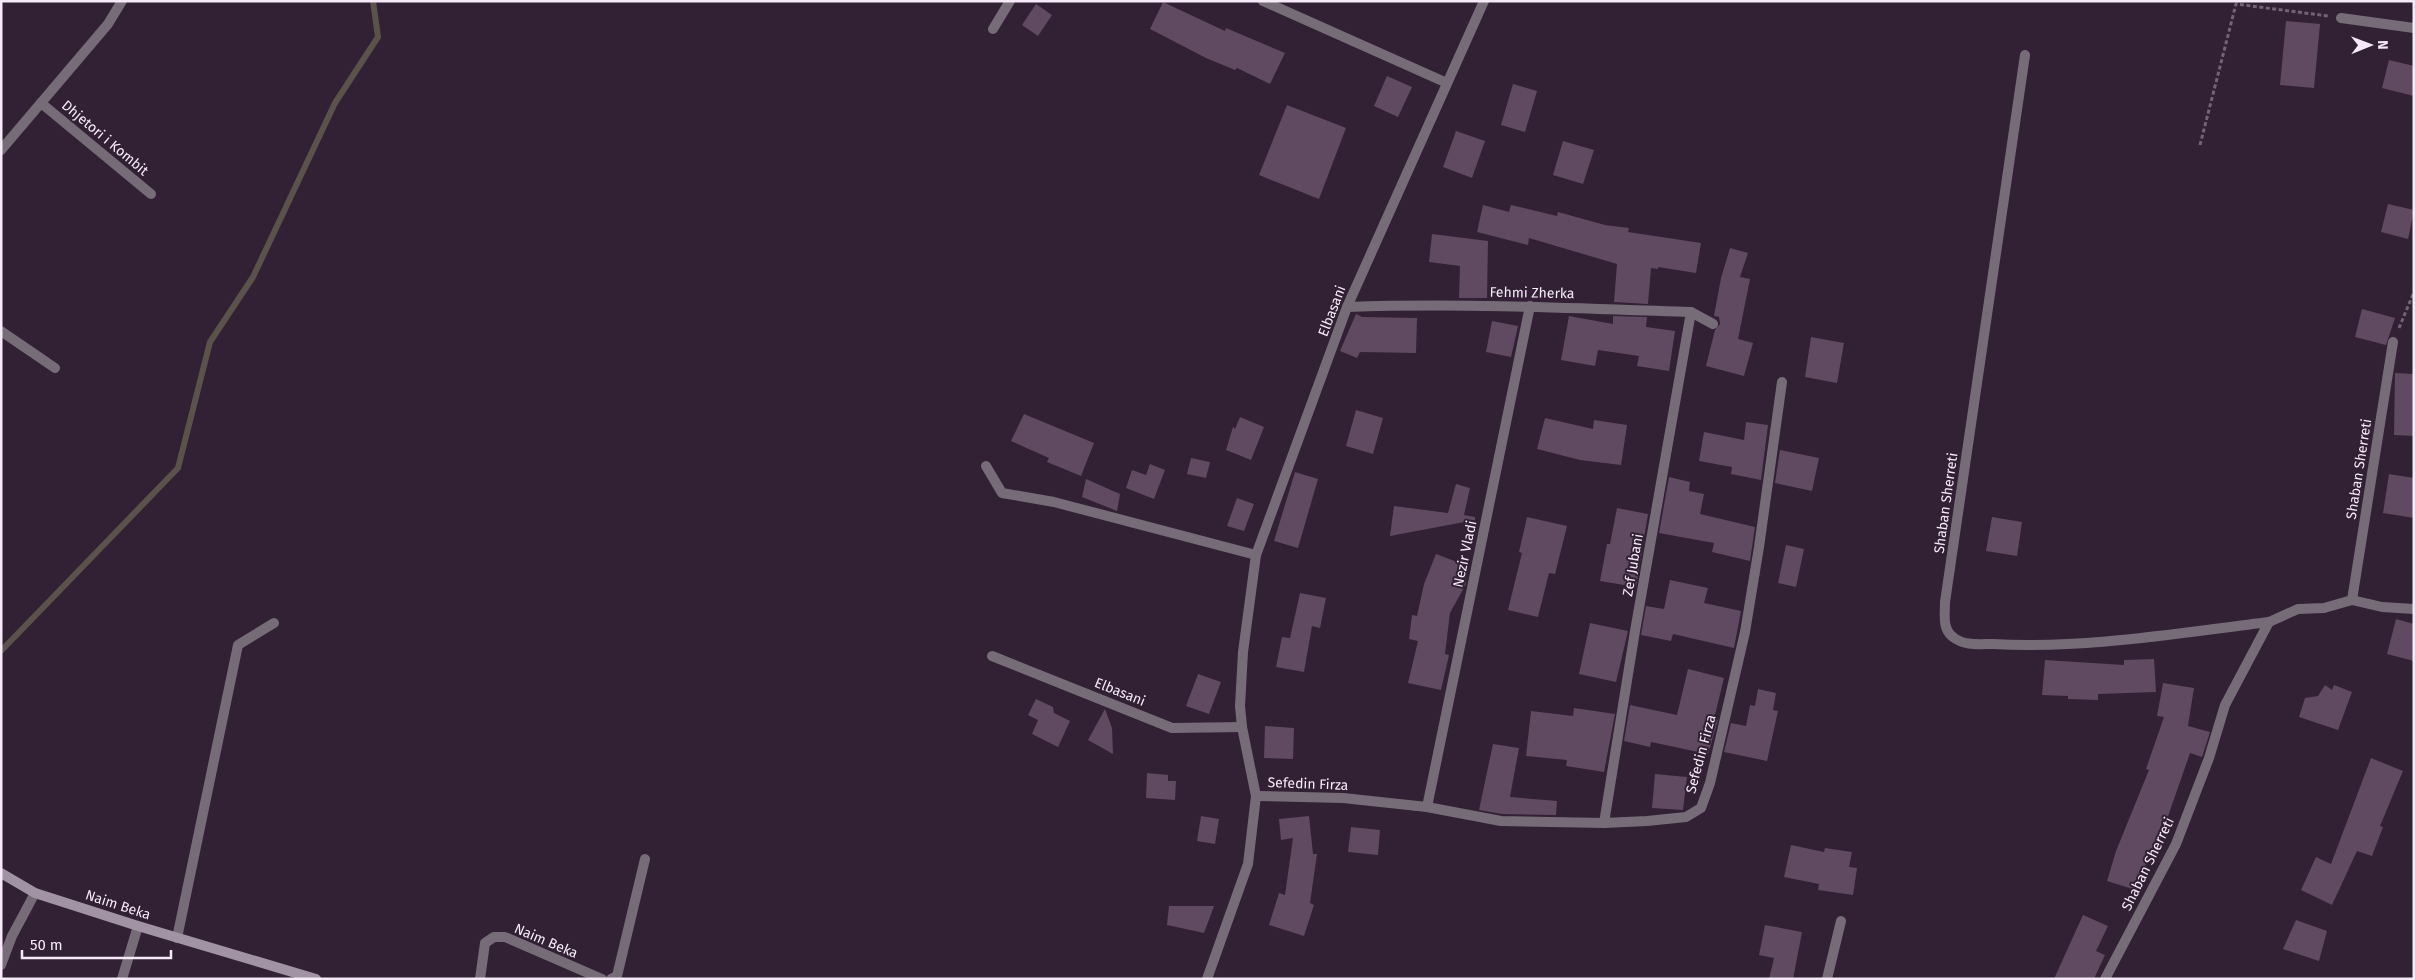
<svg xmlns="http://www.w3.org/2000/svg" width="2415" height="980" font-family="'Fira Sans',sans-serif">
<rect width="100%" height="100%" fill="#322034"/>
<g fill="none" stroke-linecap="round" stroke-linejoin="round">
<!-- stream -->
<polyline stroke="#5b524a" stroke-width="6" points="1,651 178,468 210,342 253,277 335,103 378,37 373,1"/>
</g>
<!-- building -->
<g fill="#5f4a61">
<polygon points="1163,2 1225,31 1226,28 1285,53 1270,84 1237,68 1235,70 1206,58 1150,29"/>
<polygon points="1036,4 1052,15 1038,36 1022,25"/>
<polygon points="2286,21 2320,24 2314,88 2280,85"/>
<polygon points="2389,60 2414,66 2414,96 2382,88"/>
<polygon points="1387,76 1412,87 1398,117 1374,106"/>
<polygon points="1513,84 1537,91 1525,132 1501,125"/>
<polygon points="1287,105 1346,128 1319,199 1259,175"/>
<polygon points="1456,131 1485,141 1472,178 1443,167"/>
<polygon points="1563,141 1594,150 1583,184 1553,175"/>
<polygon points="2388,204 2414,210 2408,239 2381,232"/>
<polygon points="1483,205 1509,212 1511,205 1557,216 1558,212 1605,225 1629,228 1628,232 1701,243 1696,273 1658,267 1658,269 1651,268 1648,304 1614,302 1617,264 1529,238 1528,245 1477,232"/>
<polygon points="1432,234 1488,241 1487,298 1459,298 1460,266 1429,262"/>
<polygon points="1730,248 1748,253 1740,277 1750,279 1738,339 1753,343 1744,376 1706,366 1715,330 1720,324 1719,317 1714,316 1721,278"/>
<polygon points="2362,309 2395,318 2386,345 2355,337"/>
<polygon points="1356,314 1362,317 1417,318 1416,353 1360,352 1357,358 1340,351"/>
<polygon points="1569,316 1613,324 1613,316 1647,317 1646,327 1675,331 1669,371 1637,366 1639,356 1598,350 1595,366 1561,360"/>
<polygon points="1492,321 1518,326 1511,357 1486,352"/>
<polygon points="1811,337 1844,343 1837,383 1805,377"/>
<polygon points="2395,373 2414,374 2414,436 2394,435"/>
<polygon points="1356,410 1383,418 1373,454 1346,446"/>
<polygon points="1024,414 1094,443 1081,476 1047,462 1049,458 1011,441"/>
<polygon points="1240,417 1264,427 1251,460 1226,450 1233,427 1235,429"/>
<polygon points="1545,418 1593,429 1594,420 1627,425 1621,465 1580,460 1537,449"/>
<polygon points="1746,422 1768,425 1761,480 1731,474 1732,467 1699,461 1704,432 1744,440"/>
<polygon points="1780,450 1819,458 1812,491 1775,483"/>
<polygon points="1191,458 1210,462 1206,478 1187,474"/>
<polygon points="1150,464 1165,470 1154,499 1126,488 1132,470 1146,475"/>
<polygon points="1295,472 1318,479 1298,548 1274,541"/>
<polygon points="2389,474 2414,478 2414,518 2383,513"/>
<polygon points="1669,477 1690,482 1689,491 1704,494 1700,514 1755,527 1750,561 1712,552 1714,543 1659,533"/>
<polygon points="1086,479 1120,494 1117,511 1082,497"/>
<polygon points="1456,484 1470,488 1464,515 1475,517 1475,520 1390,536 1394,506 1448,513"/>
<polygon points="1237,498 1254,504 1244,531 1227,526"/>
<polygon points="1617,508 1648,514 1636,587 1600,581 1607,544 1610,544"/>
<polygon points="1527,517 1567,526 1555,574 1549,573 1538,617 1508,610 1522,553 1519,552"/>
<polygon points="1992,517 2022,522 2017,556 1986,551"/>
<polygon points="1786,545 1804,549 1796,587 1778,583"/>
<polygon points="1436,554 1465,565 1466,584 1450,613 1445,654 1449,655 1441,690 1408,683 1418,641 1409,639 1412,615 1417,616 1424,584"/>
<polygon points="1670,580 1708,588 1704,603 1741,611 1734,648 1673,634 1671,641 1641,635 1646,606 1664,609"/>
<polygon points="1300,593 1326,598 1320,628 1312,626 1304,672 1276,667 1282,637 1290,638"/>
<polygon points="2396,619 2414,624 2414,661 2387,654"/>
<polygon points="1590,623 1628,631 1616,682 1579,674"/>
<polygon points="2154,659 2156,692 2098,694 2098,700 2068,699 2068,696 2042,695 2045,660 2124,665 2124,660"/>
<polygon points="1688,669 1724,678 1714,719 1718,720 1708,754 1651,742 1650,747 1624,741 1630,705 1677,715"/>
<polygon points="1198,674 1221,682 1209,714 1186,706"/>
<polygon points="2163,683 2194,688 2188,726 2210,732 2202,757 2190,753 2165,825 2162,823 2144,869 2146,869 2139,891 2107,881 2116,851 2149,770 2146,769 2164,717 2157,716"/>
<polygon points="2325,685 2332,690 2334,685 2352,692 2338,730 2299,717 2305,698 2318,696"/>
<polygon points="1758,689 1776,693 1773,710 1778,711 1767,761 1724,752 1731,723 1746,726 1750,705 1755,706"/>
<polygon points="1036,699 1053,707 1054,713 1070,721 1058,747 1032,734 1038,720 1028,715"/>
<polygon points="1574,708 1615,714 1604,772 1566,766 1567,760 1526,756 1531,711 1573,716"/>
<polygon points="1105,709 1112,728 1113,754 1088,740"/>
<polygon points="1265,726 1294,728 1293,759 1264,758"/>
<polygon points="1493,744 1519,748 1510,797 1557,801 1556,815 1502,814 1479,810"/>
<polygon points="2371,758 2403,771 2380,826 2383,827 2372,856 2357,851 2332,905 2301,890 2316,857 2331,864"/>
<polygon points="1147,773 1168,775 1168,781 1176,781 1175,800 1146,798"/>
<polygon points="1655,774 1687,777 1683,810 1652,808"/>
<polygon points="1201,816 1219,819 1215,844 1197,841"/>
<polygon points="1309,816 1313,854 1317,854 1310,903 1314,905 1304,936 1269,925 1279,893 1285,895 1293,838 1281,840 1279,819"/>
<polygon points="1351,827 1380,830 1378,855 1348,852"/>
<polygon points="1791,845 1824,852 1825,848 1852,852 1849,867 1857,868 1853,895 1818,890 1819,884 1784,877"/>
<polygon points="1169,906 1214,906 1204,933 1167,925"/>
<polygon points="2083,915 2108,926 2096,951 2105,955 2094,979 2054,979"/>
<polygon points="2296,920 2327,931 2319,961 2283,949"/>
<polygon points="1765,925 1802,932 1793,979 1769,979 1774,958 1759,955"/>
</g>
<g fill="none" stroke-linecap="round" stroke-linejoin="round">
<!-- path -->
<g stroke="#736375" stroke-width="3" stroke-dasharray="4 2.5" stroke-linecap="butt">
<polyline points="2200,145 2236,4 2328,16"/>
<polyline points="2399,328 2414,292"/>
</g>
<!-- street -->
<g stroke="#766c77" stroke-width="10">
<polyline points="1263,1 1447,83"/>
<polyline points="2341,18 2414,28"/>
<polyline points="993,29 1010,1"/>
<path d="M2025,55L1945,602C1945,614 1942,629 1953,637C1964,646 1979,644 1993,644C2085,649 2178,633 2269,622"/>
<polyline points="41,103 151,194"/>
<polyline points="1,150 108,24 122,1"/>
<path d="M1347,307C1462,303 1576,308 1691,312L1713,324"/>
<polyline points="1,331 55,368"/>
<polyline points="986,466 1002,493 1054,502 1256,555"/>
<polyline points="2352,600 2393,342"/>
<polyline points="992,656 1172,728 1242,727"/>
<polyline points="1256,796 1343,798 1427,807 1501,821 1604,823 1647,821 1686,817 1701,808 1710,783 1745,632 1759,547 1782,382"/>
<polyline points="1427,807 1530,306"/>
<polyline points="1604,823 1635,631 1691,312"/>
<polyline points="177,938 238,645 274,623"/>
<polyline points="1,965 12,936 35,893"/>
<polyline points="122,979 138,926"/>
<polyline points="480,979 485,943 494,937 505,937 602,979"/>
<polyline points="611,979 617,976 645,859"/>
<polyline points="1207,979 1248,864 1256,796 1242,727 1240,706 1243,652 1256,555 1347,307 1484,1"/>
<polyline points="1827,979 1841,921"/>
<polyline points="2105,979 2176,844 2209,758 2225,705 2269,622 2298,609 2324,608 2352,600 2382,607 2414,609"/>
</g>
<!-- secondary -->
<polyline stroke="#a293a4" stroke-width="10" points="1,873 35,893 138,926 316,979"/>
</g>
<g text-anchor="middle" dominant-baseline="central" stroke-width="4" stroke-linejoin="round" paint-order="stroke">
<!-- street labels -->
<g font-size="14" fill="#f6eaf8" stroke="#322034">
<text transform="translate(105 138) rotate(40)">Dhjetori i Kombit</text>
<text transform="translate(1532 293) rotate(1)">Fehmi Zherka</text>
<text transform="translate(1332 311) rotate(-69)">Elbasani</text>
<text transform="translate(2359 469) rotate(-81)">Shaban Sherreti</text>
<text transform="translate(1946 503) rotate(-82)">Shaban Sherreti</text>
<text transform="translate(1465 554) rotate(-78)">Nezir Vladi</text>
<text transform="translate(1633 565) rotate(-80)">Zef Jubani</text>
<text transform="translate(1120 692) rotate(22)">Elbasani</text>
<text transform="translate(1701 754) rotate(-75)">Sefedin Firza</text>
<text transform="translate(1308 784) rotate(2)">Sefedin Firza</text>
<text transform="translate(2148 864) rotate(-64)">Shaban Sherreti</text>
<text transform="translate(118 905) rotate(18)">Naim Beka</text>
<text transform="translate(546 941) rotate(23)">Naim Beka</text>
</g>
</g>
<!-- border -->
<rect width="2415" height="980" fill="none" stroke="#f6eaf8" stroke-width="5"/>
<!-- north arrow -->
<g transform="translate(2370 45) rotate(89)" stroke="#322034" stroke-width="4" paint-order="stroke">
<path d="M0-4L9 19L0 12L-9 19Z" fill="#f6eaf8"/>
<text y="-8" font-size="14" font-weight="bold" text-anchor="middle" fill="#f6eaf8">N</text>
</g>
<!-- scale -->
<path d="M22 950v8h149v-8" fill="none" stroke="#f6eaf8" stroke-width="2.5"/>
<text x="30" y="950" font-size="15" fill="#f6eaf8" stroke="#322034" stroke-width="4" paint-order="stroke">50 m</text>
</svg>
